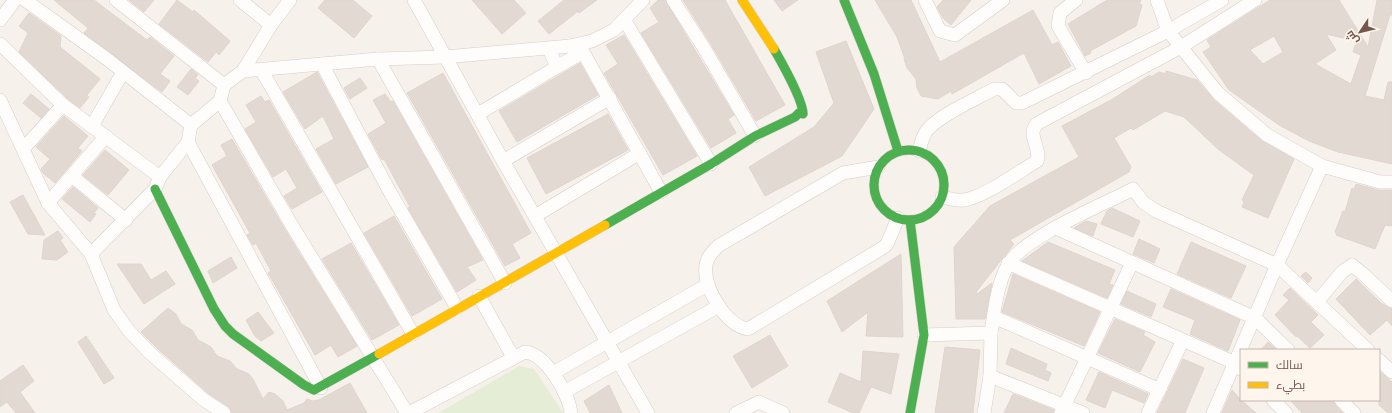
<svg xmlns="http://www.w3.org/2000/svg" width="1392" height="413" font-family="'Fira Sans Condensed',Cairo,sans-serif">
<rect width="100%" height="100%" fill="#f7f1eb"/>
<!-- green -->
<polygon fill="#e6edd6" points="519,366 534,369 563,413 438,413"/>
<!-- building -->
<g fill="#e3d9d3" stroke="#e0d4cd" fill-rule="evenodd">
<polygon points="54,0 94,0 147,40 150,37 174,56 160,74 170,81 162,92 84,33 88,28"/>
<polygon points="129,0 154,0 144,12"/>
<polygon points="177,0 193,12 194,10 230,41 219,55 216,52 208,62 159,24"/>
<polygon points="325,0 353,0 372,16 354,38 318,8"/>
<polygon points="472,0 514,0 526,13 502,34"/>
<polygon points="564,0 597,0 579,13 578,11 549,34 538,21"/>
<polygon points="658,0 665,0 734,115 728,119 736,133 711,148 641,33 659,22 650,8"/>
<polygon points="683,0 725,0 785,105 756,121 711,44"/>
<polygon points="774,0 798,0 782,11"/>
<polygon points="875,0 911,0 940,62 1033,10 1052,45 1058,42 1071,66 1039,84 1024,53 952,94 951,91 938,99 921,96 917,88 916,79 907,68 904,59 905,59 897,37"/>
<polygon points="943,0 971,0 951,25 943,18 937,7"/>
<polygon points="1107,0 1141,0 1139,4 1142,5 1136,26 1090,51 1091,53 1085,56 1068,24"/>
<path d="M1270,0H1339L1368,47L1377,0H1392V15H1390L1365,96L1384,100L1388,82H1392V164L1338,152L1309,141L1279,125L1229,90L1203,52L1211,47L1207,40ZM1326,34L1352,40L1358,37L1353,52L1361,55L1351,84L1315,64L1336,50ZM1274,36L1283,52L1263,64L1250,50Z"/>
<polygon points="29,13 61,36 60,47 100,79 87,95 89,97 80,108 68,99 19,52 28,33 19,26"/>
<polygon points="624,35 697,156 663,175 604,73 618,64 606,45"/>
<polygon points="846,41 874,109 842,156 765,196 749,167 814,127 834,103 816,52"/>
<polygon points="580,63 598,95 517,142 499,111"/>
<polygon points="191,69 198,75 195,78 199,81 188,95 177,87"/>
<polygon points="1166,71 1197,80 1213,99 1262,141 1294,159 1268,218 1242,207 1244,202 1242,200 1254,175 1219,150 1184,117 1165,111 1133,130 1131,128 1114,138 1131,167 1129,172 1010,240 1014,244 976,292 977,294 992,283 985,319 956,319 954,247 990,206 1079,157 1062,126 1111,100 1150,75 1151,77 1159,72 1166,74"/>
<polygon points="317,72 368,167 336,184 316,149 334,139 323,116 305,129 283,92"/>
<polygon points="443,73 531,233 512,244 520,258 505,266 407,93"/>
<polygon points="360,78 367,88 350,99 344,88"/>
<polygon points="31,94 49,109 41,118 23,103"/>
<polygon points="385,94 391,102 393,101 483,260 467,267 476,280 457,292 408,208 410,207 384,159 382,160 368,134 386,123 373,100"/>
<polygon points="261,96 265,102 269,100 322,192 292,209 284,196 297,188 286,169 273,177 245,129 256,122 246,105"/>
<polygon points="608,114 628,150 546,194 527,158"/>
<polygon points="64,116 88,136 78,148 82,151 55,183 43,173 41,169 50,159 36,147"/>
<polygon points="232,139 284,228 357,346 338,357 331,345 315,355 270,276 268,273 271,271 256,243 253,245 247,235 250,233 212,165 227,156 221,145"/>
<polygon points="105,150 129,170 108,195 83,175"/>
<polygon points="1356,184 1378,190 1392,190 1392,226 1385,225 1375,249 1336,235 1337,233 1335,232 1343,211 1345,212 1352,188 1354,189"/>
<polygon points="73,187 98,208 94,213 96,214 90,222 62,199"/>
<polygon points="23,195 45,235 28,234 10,202"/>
<polygon points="1112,208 1140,221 1133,237 1101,224 1107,211"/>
<polygon points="394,216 442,299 412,316 364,233"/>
<polygon points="1086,221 1097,224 1093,236 1074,228"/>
<polygon points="58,231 63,238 60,240 68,252 57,260 42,259 44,240"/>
<polygon points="1139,239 1160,249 1154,263 1133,254"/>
<polygon points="1048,242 1115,270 1109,284 1113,285 1107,298 1022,261"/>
<polygon points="1191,242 1246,266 1231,298 1177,274"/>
<polygon points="351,243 399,325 372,340 322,259"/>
<polygon points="901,254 903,337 866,336 868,312 842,332 827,301"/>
<polygon points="231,257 237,268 213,283 208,271"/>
<polygon points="117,264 141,264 151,280 166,271 175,284 144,304"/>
<polygon points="1306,272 1312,278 1308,283 1301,276"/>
<polygon points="1013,274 1100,312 1084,346 1002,312"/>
<polygon points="1356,279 1381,303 1392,309 1392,326 1387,320 1370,335 1336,299"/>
<polygon points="1290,288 1318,315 1311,322 1324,335 1310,348 1297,336 1296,337 1275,315 1289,300 1283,295"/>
<polygon points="1171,289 1240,320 1228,351 1190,334 1195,320 1163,307"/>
<polygon points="1127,291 1156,304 1151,317 1121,304"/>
<polygon points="168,308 176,314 181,324 192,330 198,340 211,347 217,356 230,361 237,369 249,374 253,379 263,399 269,392 275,394 283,401 287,410 304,403 307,399 313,401 319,400 350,383 367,413 232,413 229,407 209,394 156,347 141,332"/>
<polygon points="258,312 274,333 261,341 255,336 246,320"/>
<polygon points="1115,319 1145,332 1143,335 1155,342 1140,372 1098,353"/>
<polygon points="770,335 788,366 752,388 733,356"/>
<polygon points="86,336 114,378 104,384 78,342"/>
<polygon points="1268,342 1277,350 1261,350"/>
<polygon points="945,347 980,350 973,413 935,413"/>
<polygon points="1011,348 1047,364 1045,370 1051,373 1048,381 1006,364"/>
<polygon points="863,351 899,354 891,394 871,387 859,413 853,413 828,402 840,373 861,382"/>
<polygon points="1183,359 1204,368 1185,413 1157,413"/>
<polygon points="23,365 34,381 20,392 35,413 16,413 7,402 0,407 0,381"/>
<polygon points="1379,371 1392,382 1392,413 1388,413 1379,405"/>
<polygon points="1099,372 1148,394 1144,403 1112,390 1105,408 1086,400"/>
<polygon points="609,385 622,413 590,413 584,401"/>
<polygon points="1232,390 1241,400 1256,413 1222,413"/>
<polygon points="1013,394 1054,410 1053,413 1004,413"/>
<polygon points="1290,400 1333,400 1335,405 1343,413 1302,413"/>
</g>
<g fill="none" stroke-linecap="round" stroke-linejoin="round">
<defs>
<g id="street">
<polyline points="25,0 107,59 191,125"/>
<polyline points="116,0 224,85"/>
<polyline points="240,0 271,25"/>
<polyline points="414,0 503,161 648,413"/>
<polyline points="673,0 704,48 755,136"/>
<polyline points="925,0 940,31 955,35 1003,0"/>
<polyline points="1076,0 1060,13 1058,26 1086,73"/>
<polyline points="1157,0 1168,31 1181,47 1218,93 1267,135 1322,166 1380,182 1392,182"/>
<polyline points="0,20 15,0"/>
<polyline points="625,21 711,164"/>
<polyline points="0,44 63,105 160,177"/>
<polyline points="570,46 583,52 661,192"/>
<polyline points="378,59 505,283"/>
<polyline points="322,64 386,185 457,308"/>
<polyline points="557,67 583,52"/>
<polyline points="243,71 378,59 445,57 570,46 592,41 614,30 643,0"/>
<polyline points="262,71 413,334"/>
<polyline points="0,100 48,203 91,254 114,310 129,331 150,353 204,400 224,413"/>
<polyline points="220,101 291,224 407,413"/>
<polyline points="478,114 557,67 549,49"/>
<polyline points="92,126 123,72"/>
<polyline points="188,142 321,388"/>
<polyline points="24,148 63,105"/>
<path d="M919,151C921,143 923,134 929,128C942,114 976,99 994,89H1002L1016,103H1022L1168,31L1222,0"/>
<polyline points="503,161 610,98"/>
<path d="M878,167L843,173L718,246C714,250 709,255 707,261C699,282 726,327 748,329L884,247L887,244L898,218"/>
<polyline points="73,177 126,220"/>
<path d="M942,197C948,198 956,201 963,200C981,199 1020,171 1037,161C1042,149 1025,133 1038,123L1181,47L1255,0"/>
<polyline points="48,203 106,136"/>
<polyline points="535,216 640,153"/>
<polyline points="1056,228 1255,318 1288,350"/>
<polyline points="91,254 155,189 160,177 188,142 191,125 220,101 224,85 243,71 271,25 290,0"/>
<polyline points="1008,263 1235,363 1241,369"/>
<polyline points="479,296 513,357"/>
<polyline points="1317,302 1342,272 1352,265 1363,274 1392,301"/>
<polyline points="994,317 1160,390"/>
<polyline points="991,333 990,376 1083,413"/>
<path d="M924,335L991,333C994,312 997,284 1008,265C1023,237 1103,205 1133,189L1144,203L1156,211L1277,265L1368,350"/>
<polyline points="1379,360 1392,372"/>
<polyline points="553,373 707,285"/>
<polyline points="564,392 719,306"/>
<polyline points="1273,400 1286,413"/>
<polyline points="1341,400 1354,413"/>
<path d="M409,413L525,352C546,354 569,394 571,413"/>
<polyline points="736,413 759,402 783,413"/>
<polyline points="984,413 990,376"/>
<polyline points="1061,413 1132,263"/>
<polyline points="1148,413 1183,340"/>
<polyline points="1213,413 1277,265 1322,166"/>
</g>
<g id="fast">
<polyline points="844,0 874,74 898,151"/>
<circle cx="909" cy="185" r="35"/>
<polyline points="155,189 214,309 225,326 233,334 304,385 314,390 379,354"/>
<polyline points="910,220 924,335 910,413"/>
<path d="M605,225L711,164L755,136L795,117L799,113L803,114C803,100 782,63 774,49"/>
</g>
<g id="slow">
<polyline points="742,0 774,49"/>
<polyline points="379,354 605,225"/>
</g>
</defs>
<!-- street casing -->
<use href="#street" stroke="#d6ccc8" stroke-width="14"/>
<!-- fast casing -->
<use href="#fast" stroke="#d6ccc8" stroke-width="10"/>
<!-- slow casing -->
<use href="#slow" stroke="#d6ccc8" stroke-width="10"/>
<!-- street -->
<use href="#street" stroke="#fefdfc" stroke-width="13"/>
<!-- fast -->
<use href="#fast" stroke="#4caf50" stroke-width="9"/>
<!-- slow -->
<use href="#slow" stroke="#ffc107" stroke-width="9"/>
</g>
<!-- legend -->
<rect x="1240" y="349" width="140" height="52" fill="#fef5ed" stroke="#c7b5ac"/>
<rect x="1248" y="362" width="20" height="6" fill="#4caf50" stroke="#c7b5ac"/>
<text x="1276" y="369" font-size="12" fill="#75564b">سالك</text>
<rect x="1248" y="382" width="20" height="6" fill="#ffc107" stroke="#c7b5ac"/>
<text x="1276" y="389" font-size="12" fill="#75564b">بطيء</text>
<!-- north arrow -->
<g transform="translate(1360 32) rotate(235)" stroke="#fef5ed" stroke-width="3" paint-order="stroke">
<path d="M0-3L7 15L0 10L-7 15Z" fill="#75564b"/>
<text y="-6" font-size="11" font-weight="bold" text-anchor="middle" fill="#75564b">ش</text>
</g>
</svg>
